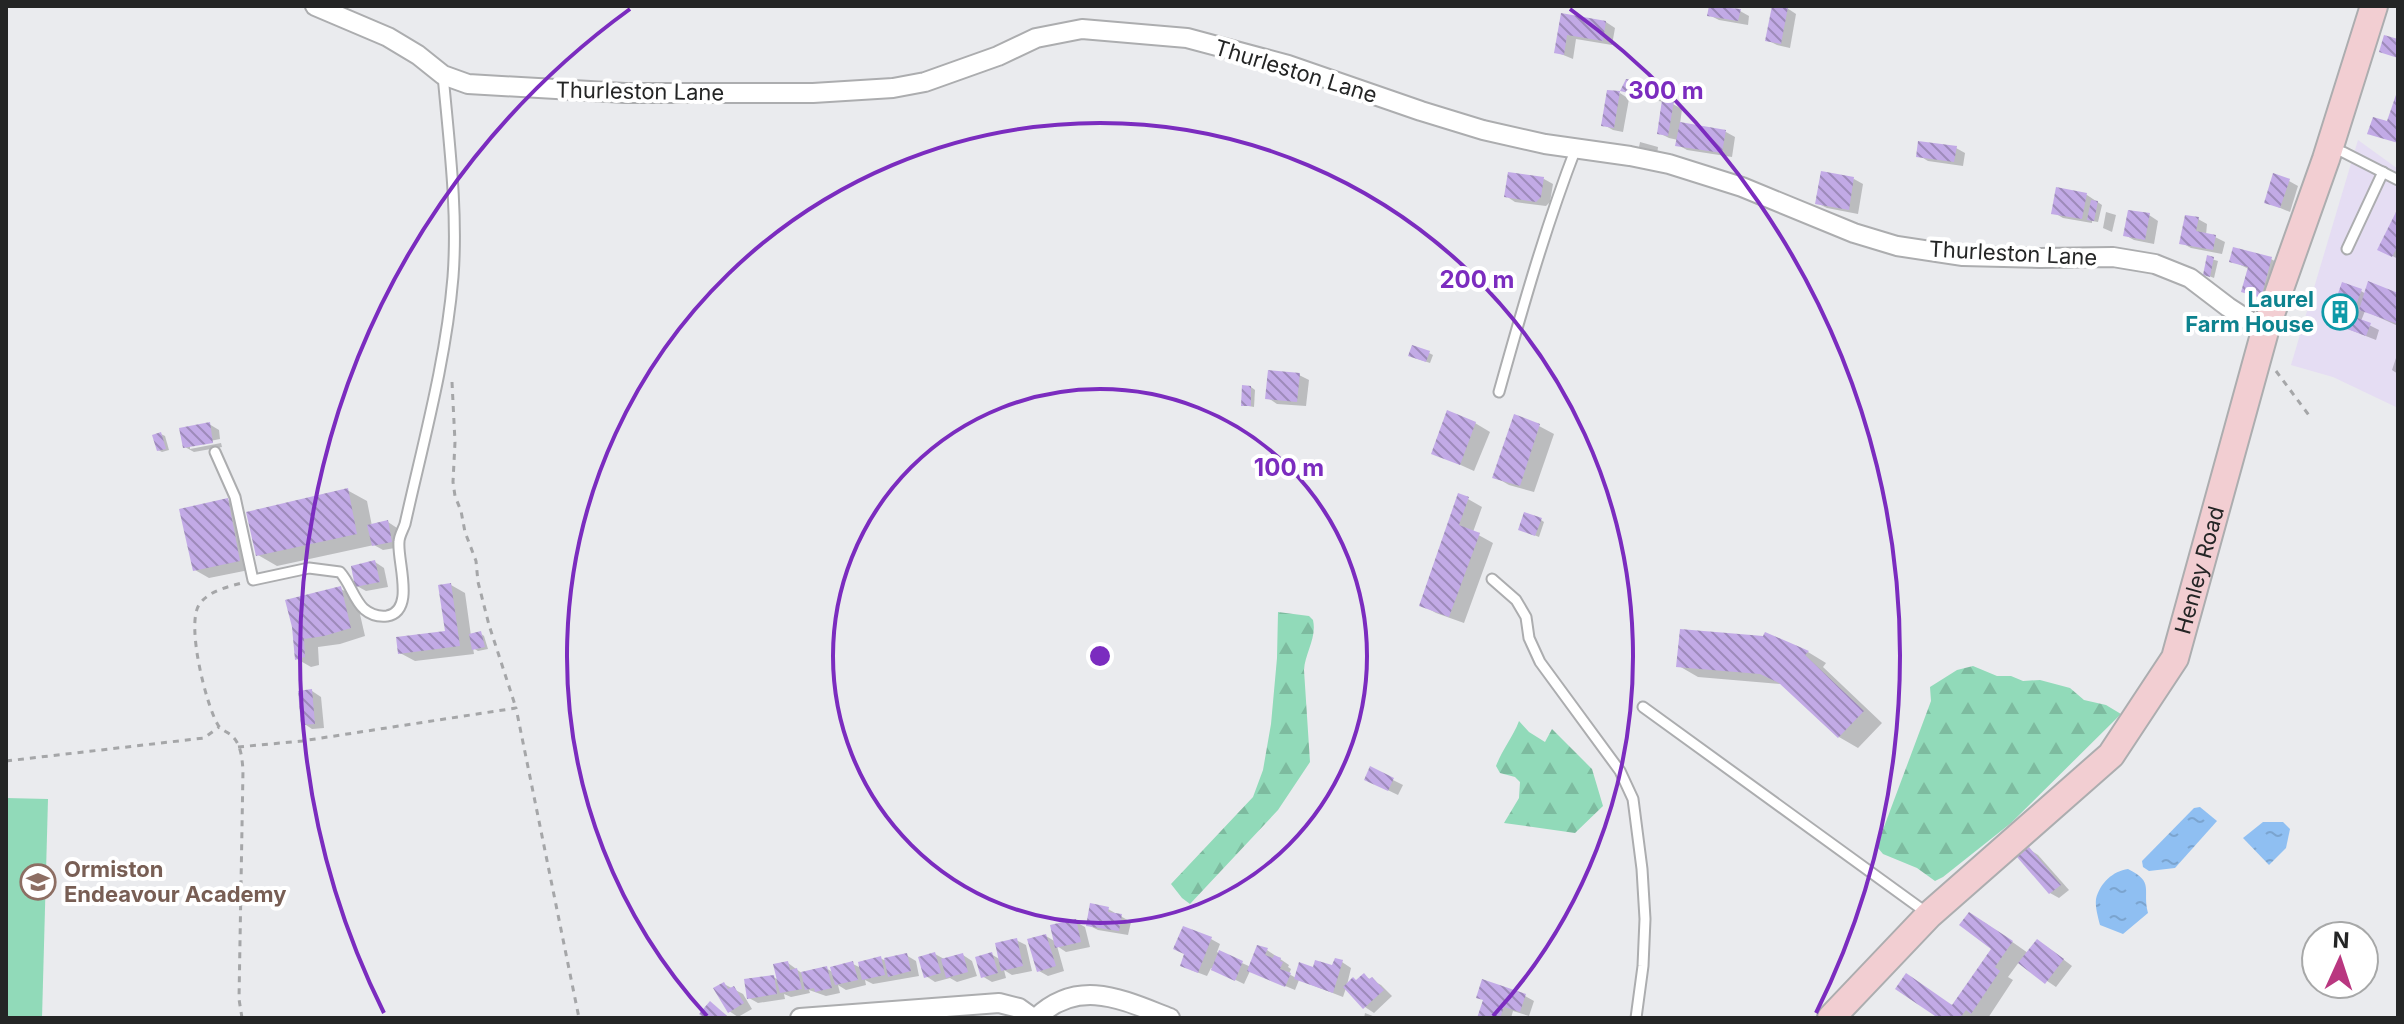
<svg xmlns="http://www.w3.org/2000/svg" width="2404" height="1024" font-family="Inter,sans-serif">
<defs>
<pattern id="forest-firs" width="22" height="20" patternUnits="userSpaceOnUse" patternTransform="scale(2)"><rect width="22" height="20" fill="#91dab9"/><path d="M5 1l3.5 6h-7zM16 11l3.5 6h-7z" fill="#7dbb9f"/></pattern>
<pattern id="water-ripples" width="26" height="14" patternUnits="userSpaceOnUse" patternTransform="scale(2)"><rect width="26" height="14" fill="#8fbff2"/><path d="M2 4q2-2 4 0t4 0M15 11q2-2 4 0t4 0" fill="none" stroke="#7ba4cf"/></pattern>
<pattern id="building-back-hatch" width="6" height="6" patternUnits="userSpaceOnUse" patternTransform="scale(2)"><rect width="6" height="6" fill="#c2aae6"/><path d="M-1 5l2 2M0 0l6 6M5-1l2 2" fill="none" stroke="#9d8aba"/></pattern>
</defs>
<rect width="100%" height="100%" fill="#eaebee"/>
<!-- commercial -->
<polygon fill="#e5ddf3" points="2358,140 2398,169 2398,408 2333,377 2291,365"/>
<!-- forest -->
<g fill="url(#forest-firs)">
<path d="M1278,612L1309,616L1313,620C1317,638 1305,653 1304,670L1310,762L1278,810L1190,904L1182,898L1171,884L1253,797L1263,770L1271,724L1277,658Z"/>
<polygon points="1973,666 1997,676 2011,676 2023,681 2040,680 2070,688 2084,700 2106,705 2121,714 2011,823 1943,877 1935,881 1917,868 1883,854 1878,848 1881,835 1931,701 1930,687 1957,670"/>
<path d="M1519,721L1529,732L1545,742L1552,729L1592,769L1603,806L1575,833L1504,823L1519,798L1520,782L1515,777L1500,773L1496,766C1502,750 1513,737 1519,721Z"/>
</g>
<!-- garden -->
<polygon fill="#91dab9" points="6,798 48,799 42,1018 6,1018"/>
<!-- water -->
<g fill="url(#water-ripples)">
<polygon points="2200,807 2217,821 2175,868 2149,871 2143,867 2142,861 2194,808"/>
<polygon points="2263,822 2283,822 2290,829 2286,848 2269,865 2243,838"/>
<path d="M2128,869C2155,882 2142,890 2148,913L2123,934L2100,925C2098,917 2095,907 2096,899C2100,883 2113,871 2128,869Z"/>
</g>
<!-- shadow -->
<g fill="#0003">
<polygon points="1711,6 1740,11 1749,16 1748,25 1719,20 1709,15"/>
<polygon points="1774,6 1787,8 1796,14 1790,48 1777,45 1767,40"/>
<polygon points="1563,15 1606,22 1615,28 1612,45 1576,39 1573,59 1556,52"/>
<polygon points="1660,86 1670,92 1671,103 1682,109 1680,124 1726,132 1735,137 1732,157 1687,150 1678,145 1678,140 1669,138 1659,133 1664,102 1632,96 1623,91"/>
<polygon points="1620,93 1629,99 1623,132 1613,130 1604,125"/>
<polygon points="1640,142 1658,147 1656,162 1637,157"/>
<polygon points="1956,148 1965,153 1963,166 1928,161 1918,155"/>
<polygon points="1544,179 1553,184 1550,202 1546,206 1515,202 1506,196"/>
<polygon points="1854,179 1863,184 1858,214 1827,208 1817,203"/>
<polygon points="2289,181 2298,186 2290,212 2266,202"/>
<polygon points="2058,190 2087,195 2102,205 2098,222 2092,221 2092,223 2063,218 2053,212"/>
<polygon points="2106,212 2116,215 2112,232 2103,228"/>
<polygon points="2398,212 2398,259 2380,249"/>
<polygon points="2149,215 2158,221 2154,244 2134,240 2125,235"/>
<polygon points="2198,219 2207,224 2206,235 2215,237 2225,242 2222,254 2191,248 2182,243"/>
<polygon points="2208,258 2218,261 2214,278 2209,276"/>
<polygon points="2271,259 2280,264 2270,301 2243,291 2249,269 2232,261"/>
<polygon points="2361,291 2366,294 2398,295 2398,326 2365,311 2361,321 2379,330 2376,340 2325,320"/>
<polygon points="2398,352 2398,374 2392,370"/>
<polygon points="1429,353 1433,355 1430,363 1415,358"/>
<polygon points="1299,375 1309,380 1306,406 1277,404 1268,398"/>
<polygon points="1251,387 1255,390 1254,407 1243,405"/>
<polygon points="1475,423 1490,432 1474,471 1434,453"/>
<polygon points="209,424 219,430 220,439 190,445 190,449 221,443 222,447 194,452 185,447"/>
<polygon points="1539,426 1554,434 1534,492 1509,485 1495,477"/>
<polygon points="161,434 165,436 169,450 162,452 158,450"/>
<polygon points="347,490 367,501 372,526 388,522 397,528 401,547 383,550 374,545 277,566 258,555"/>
<polygon points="1468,499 1482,507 1473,532 1493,543 1464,623 1436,613 1422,605"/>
<polygon points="228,500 242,509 254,569 209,578 195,570"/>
<polygon points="1541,520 1544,522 1539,537 1524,531"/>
<polygon points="375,562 384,568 388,587 366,591 357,586"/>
<polygon points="451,585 465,593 471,636 480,633 484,636 488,649 478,651 473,648 474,654 415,661 400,653 447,632"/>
<polygon points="341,589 356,597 365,636 340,644 318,647 319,665 311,667 297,659 294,627"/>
<polygon points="1766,635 1808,652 1826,663 1823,667 1882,723 1858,748 1839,737 1781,684 1698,677 1679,666 1764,638"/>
<polygon points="312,691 321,697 324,728 312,729 303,723"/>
<polygon points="1371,769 1403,785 1398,795 1375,784"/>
<polygon points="2029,849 2038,855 2069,890 2059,898 2050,893"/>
<polygon points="1108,909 1131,922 1128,935 1098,930 1088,925"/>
<polygon points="1076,922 1085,927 1090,947 1066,952 1057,946 1064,971 1048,976 1039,971 1046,936 1056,942"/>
<polygon points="1984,922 2028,953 2046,946 2072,966 2056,987 2019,962 2008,977 2013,980 1988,1018 1942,1018 1954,1006 1993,948"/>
<polygon points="1211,939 1220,944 1217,952 1251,967 1267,950 1289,965 1288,967 1291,969 1289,974 1296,978 1314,969 1333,968 1342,962 1351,968 1347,985 1357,982 1364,976 1381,985 1392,996 1374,1013 1365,1007 1346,988 1343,997 1299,980 1295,990 1250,971 1244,984 1211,968 1207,976 1191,970"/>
<polygon points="1016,940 1026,945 1032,971 1012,975 1004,970 1006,978 992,982 982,976 991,954 1001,960"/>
<polygon points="935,954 946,960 963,955 972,961 977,976 957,982 950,978 935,982 926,976"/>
<polygon points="906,955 916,961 919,976 873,984 865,980 866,985 846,990 838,985 840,993 826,996 809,990 810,993 791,997 784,994 785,999 758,1003 749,998 773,977 779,980 788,963 803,974 826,968 834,973 853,964 861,968 880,958 884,960"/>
<polygon points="724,984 743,994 752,1009 738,1017 729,1011"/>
<polygon points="1525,996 1534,1001 1529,1016 1513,1011 1511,1018 1479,1018"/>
<polygon points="1365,1013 1378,1018 1380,1018 1364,1018"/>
</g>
<!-- building -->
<g fill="url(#building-back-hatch)">
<polygon points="1709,6 1741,9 1738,21 1707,16"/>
<polygon points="1772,6 1788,7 1781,44 1765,41"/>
<polygon points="1561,13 1606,21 1603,41 1567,35 1564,55 1554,53"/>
<polygon points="2384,35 2398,39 2398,58 2379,52"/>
<polygon points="1626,79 1661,84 1662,100 1674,101 1668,136 1657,134 1662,100 1620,91 1614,128 1601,126 1607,90 1620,91"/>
<polygon points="2398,89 2398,143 2367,134 2373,117 2387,121"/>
<polygon points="1680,122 1726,130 1722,153 1675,146"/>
<polygon points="1918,141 1957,146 1954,162 1916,157"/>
<polygon points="1821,171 1854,177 1849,210 1815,204"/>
<polygon points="1508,172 1544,177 1541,197 1536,202 1504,197"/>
<polygon points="2273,173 2290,179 2280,208 2264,203"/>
<polygon points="2056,187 2087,193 2082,219 2051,214"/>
<polygon points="2091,200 2098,201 2094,221 2087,220"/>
<polygon points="2398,208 2398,250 2396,249 2392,257 2377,250"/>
<polygon points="2128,210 2150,213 2145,240 2123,236"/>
<polygon points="2185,215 2199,217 2196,231 2216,235 2213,250 2179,244"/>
<polygon points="2233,247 2272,257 2261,298 2241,292 2248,267 2229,262"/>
<polygon points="2207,255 2214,257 2210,277 2203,275"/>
<polygon points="2368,281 2398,293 2398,324 2359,310"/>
<polygon points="2342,282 2362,289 2352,316 2371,323 2366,336 2323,320 2328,306 2333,308"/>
<polygon points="1412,345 1430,351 1426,362 1408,356"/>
<polygon points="1268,370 1300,373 1297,402 1265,399"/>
<polygon points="1242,385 1251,386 1251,406 1241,406"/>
<polygon points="1447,410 1476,422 1460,465 1431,454"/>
<polygon points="1514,414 1540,424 1520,486 1492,478"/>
<polygon points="210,422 213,443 183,448 179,428"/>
<polygon points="161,432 166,449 157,451 152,435"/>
<polygon points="348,488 357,534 256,556 246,512"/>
<polygon points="1458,493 1469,497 1459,525 1480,533 1449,617 1419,606"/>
<polygon points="228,498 240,561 193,571 179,509"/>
<polygon points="1524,512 1542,518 1535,536 1518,530"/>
<polygon points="388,520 392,542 372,546 367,525"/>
<polygon points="375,560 380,582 355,587 351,566"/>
<polygon points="451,583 460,646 398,654 396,637 445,631 438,585"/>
<polygon points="341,586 351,628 324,636 304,639 305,657 295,660 292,627 285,600"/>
<polygon points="1680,629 1763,636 1765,632 1809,651 1805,655 1864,711 1838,738 1779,683 1760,674 1676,667"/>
<polygon points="481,631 485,647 472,650 469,634"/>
<polygon points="312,689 315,724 301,725 298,691"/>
<polygon points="1370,766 1394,778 1388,791 1364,780"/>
<polygon points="2029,847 2061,885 2049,894 2017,857"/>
<polygon points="1090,903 1109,907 1108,912 1122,914 1119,931 1086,926"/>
<polygon points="1969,912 2013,941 1995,967 2000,971 1971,1014 1966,1010 1960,1018 1938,1018 1895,989 1906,973 1952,1005 1991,949 1959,925"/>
<polygon points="1076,919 1081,942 1055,948 1050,925"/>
<polygon points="1183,926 1212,937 1198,973 1180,966 1184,954 1173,949"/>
<polygon points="1046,934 1056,966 1037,972 1027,939"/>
<polygon points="1017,938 1023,966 1001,971 995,943"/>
<polygon points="2037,939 2064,959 2045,984 2018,963"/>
<polygon points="1257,945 1268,948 1265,955 1273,958 1274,955 1281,958 1280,961 1283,962 1280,969 1291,973 1285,987 1247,971"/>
<polygon points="1219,950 1243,961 1235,981 1211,970"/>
<polygon points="935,952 941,973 924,978 918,957"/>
<polygon points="992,952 998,973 981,978 975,957"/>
<polygon points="907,953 911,971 888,977 884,958"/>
<polygon points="963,953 968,972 946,978 941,959"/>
<polygon points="881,956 885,975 862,980 858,962"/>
<polygon points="1335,958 1343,960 1333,993 1294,979 1299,962 1313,967 1315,960 1332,965"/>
<polygon points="788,961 790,970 797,968 802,989 780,993 773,964"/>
<polygon points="853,961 858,980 835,985 830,967"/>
<polygon points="827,966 832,988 815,992 814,988 805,990 801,972"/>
<polygon points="1364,973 1369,979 1372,977 1384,990 1363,1009 1343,987 1353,977 1356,980"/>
<polygon points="774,975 777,994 747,999 744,979"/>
<polygon points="1482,979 1526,994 1520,1012 1504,1007 1500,1018 1477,1018 1483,1000 1476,998"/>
<polygon points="724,982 728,989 734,986 744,1003 728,1013 713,988"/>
<polygon points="710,1001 727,1016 726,1018 704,1018 699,1014"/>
</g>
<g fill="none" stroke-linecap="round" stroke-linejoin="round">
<defs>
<g id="lane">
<polyline points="2332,149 2343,152 2398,180"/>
<polyline points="2347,249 2383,172"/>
<path d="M1499,392C1522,310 1545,228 1576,148"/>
<path d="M215,452L235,497L253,580L309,568L340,572C350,583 354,600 364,609C371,615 378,617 387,616C416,611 397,561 399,542C399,536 403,530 405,524C423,443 446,361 453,277C458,211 449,142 443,75"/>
<polyline points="1492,579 1516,600 1526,617 1529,638 1540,662 1620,771 1633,799 1642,869 1645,919 1643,966 1636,1018"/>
<polyline points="1643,707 1927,913"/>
</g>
<g id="street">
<polyline points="315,6 388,37 418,55 443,75 468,84 625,93 813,93 893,88 925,82 998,56 1036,38 1082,29 1187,38 1288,65 1421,111 1483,130 1545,144 1630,156 1669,164 1742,187 1854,233 1897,246 1963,256 2040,258 2113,257 2155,264 2190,278 2228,307 2265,331"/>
<polyline points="800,1018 999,1003 1019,1008 1033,1018"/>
<path d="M1036,1018C1079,977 1123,1000 1170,1018"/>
</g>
<g id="secondary">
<path id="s1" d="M1831,1018L1929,915L2111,755L2175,658L2265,331L2326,159L2374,6"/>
</g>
</defs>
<!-- lane casing -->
<use href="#lane" stroke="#acadaf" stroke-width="13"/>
<!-- street casing -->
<use href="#street" stroke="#acadaf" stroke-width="22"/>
<!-- secondary casing -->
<use href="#secondary" stroke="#acadaf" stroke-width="30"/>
<!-- path -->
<g stroke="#a5a6a8" stroke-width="3" stroke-dasharray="6 6" stroke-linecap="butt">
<polyline points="2276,371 2311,418"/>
<polyline points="452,382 455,442 453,482 455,496 461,511 465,532 476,561 478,582 489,625 516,708"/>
<polyline points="238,747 302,741 516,708 579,1018"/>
<polyline points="6,761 204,738 219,727"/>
<path d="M242,1018L239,999L243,770C242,758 241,744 232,736C228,732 221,730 218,725C206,705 186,625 199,605C208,591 227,587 242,583"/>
</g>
<!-- lane -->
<use href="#lane" stroke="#fff" stroke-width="9"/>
<!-- street -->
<use href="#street" stroke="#fff" stroke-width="18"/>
<!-- secondary -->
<use href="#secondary" stroke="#f2ced2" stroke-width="26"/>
</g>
<!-- distance rings -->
<g fill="none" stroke="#7b2cbf" stroke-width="4">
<circle cx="1100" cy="656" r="267"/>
<path d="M707 1016A533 533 0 1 1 1493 1016"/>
<path d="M384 1013A800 800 0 0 1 630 9M1570 9A800 800 0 0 1 1816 1013"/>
</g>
<!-- icons -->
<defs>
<symbol id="building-ring" viewBox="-11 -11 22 22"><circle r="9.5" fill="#fff" stroke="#0f9aa8" stroke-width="1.5"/><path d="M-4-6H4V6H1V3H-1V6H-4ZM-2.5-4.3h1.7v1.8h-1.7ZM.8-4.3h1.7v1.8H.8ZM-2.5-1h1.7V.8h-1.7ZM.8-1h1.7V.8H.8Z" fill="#0f9aa8"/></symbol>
<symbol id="school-ring" viewBox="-11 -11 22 22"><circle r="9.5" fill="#fff" stroke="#8d6e63" stroke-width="1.5"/><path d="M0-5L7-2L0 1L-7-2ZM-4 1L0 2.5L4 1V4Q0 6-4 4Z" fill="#8d6e63"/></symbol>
</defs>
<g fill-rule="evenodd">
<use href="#building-ring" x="2320" y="292" width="40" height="40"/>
<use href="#school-ring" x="18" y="862" width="40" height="40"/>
</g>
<g text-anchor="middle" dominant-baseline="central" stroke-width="8" stroke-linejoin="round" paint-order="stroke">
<!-- street labels -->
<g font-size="22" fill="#242525" stroke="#fff">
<text transform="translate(1296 71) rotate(17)">Thurleston Lane</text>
<text transform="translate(640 91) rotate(1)">Thurleston Lane</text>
<text transform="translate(2013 253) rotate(3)">Thurleston Lane</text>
<text stroke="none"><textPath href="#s1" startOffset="592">Henley Road</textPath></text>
</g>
<!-- culture labels -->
<g font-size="22" font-weight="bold" fill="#0d838f" stroke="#fff" text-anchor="end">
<text x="2314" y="299">Laurel<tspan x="2314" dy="25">Farm House</tspan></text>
</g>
<!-- education labels -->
<g font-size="22" font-weight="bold" fill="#785e54" stroke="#fff" text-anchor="start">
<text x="64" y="869">Ormiston<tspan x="64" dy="25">Endeavour Academy</tspan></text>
</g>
</g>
<circle cx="1100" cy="656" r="12" fill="#7b2cbf" stroke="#fff" stroke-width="4"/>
<g font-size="24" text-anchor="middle" font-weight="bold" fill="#7b2cbf" stroke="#fff" stroke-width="8" stroke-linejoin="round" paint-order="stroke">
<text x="1666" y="99">300 m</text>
<text x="1477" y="288">200 m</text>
<text x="1289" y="476">100 m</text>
</g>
<!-- border -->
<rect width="2404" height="1024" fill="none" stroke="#242525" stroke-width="16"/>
<!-- north arrow -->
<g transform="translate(2340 960) rotate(3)"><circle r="38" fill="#ffffff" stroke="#a7a8a8" stroke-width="2"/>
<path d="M0-6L14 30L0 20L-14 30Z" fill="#b93780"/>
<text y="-12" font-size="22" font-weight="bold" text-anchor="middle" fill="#242525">N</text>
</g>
</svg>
